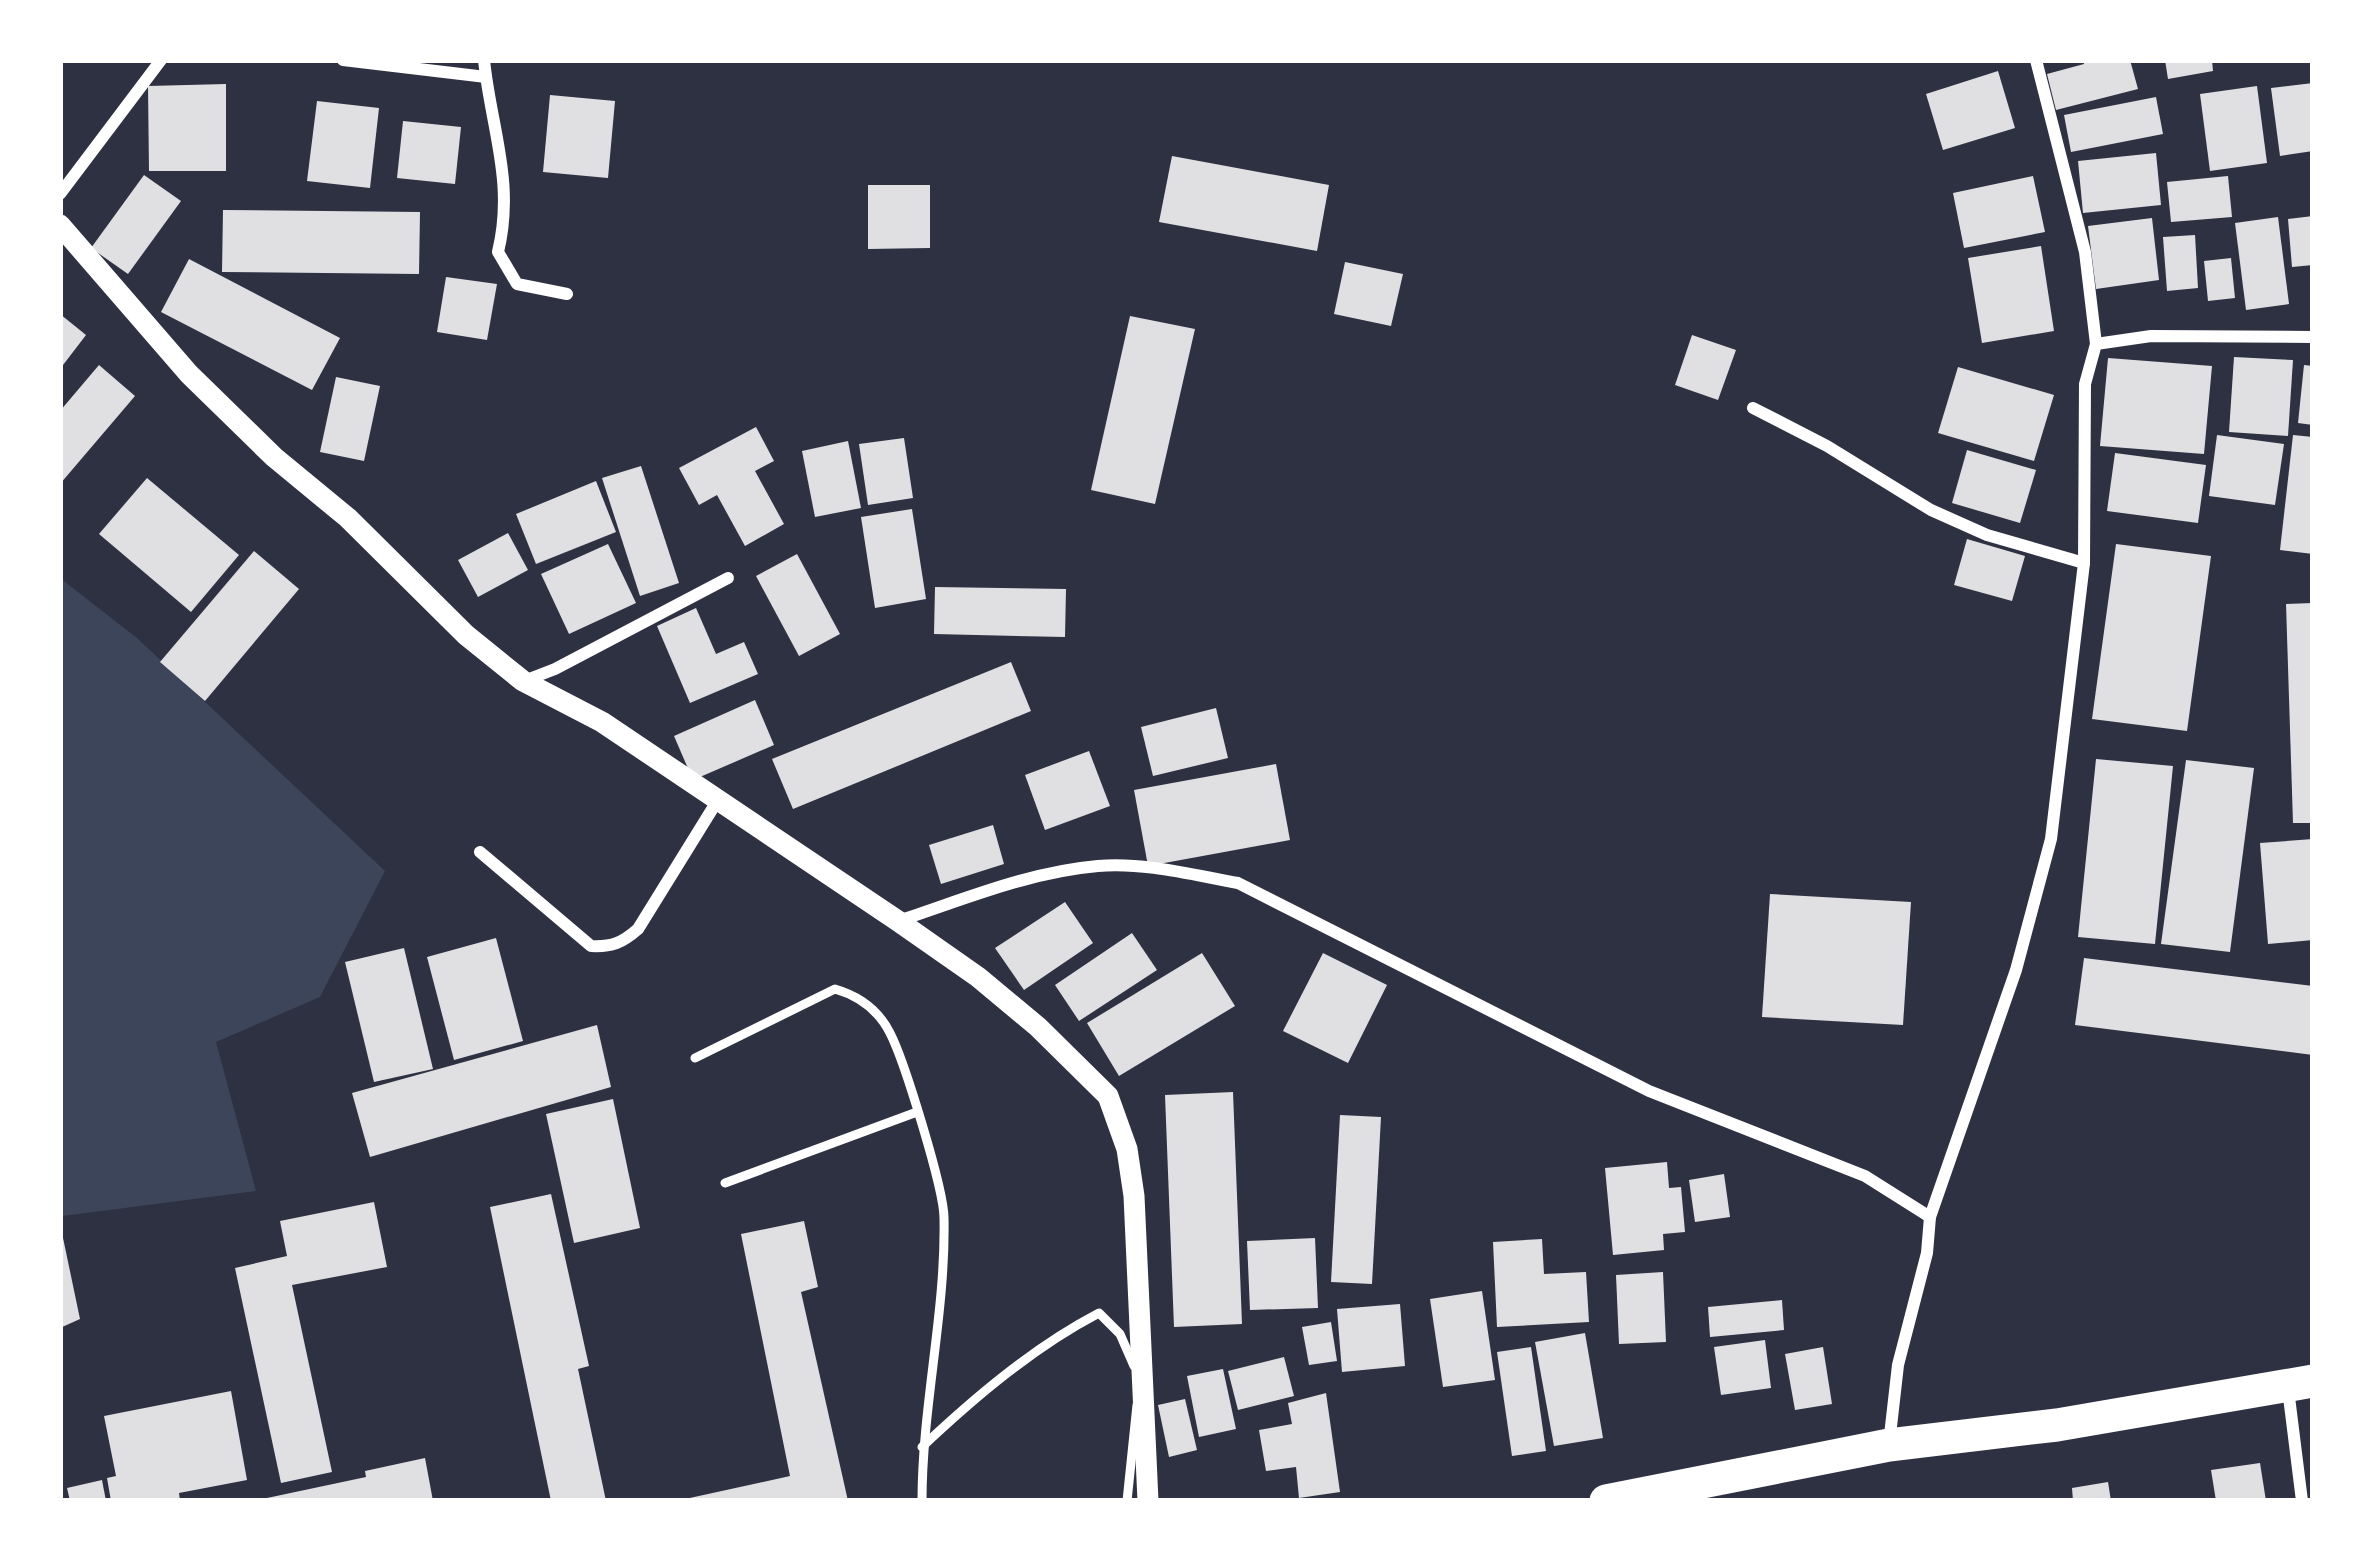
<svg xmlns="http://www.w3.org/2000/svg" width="2373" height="1561" font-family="Raleway,sans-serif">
<rect width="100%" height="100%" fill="#2d3142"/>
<!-- green -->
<polygon fill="#3c4559" points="60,578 137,638 385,871 320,997 216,1042 256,1191 63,1216"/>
<!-- building -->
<g fill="#e0e0e3">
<polygon points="2083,60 2130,60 2138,89 2056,110 2047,74 2084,64"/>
<polygon points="2165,60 2212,60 2213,71 2168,79"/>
<polygon points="1998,71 2015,128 1943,150 1926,94"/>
<polygon points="2313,83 2313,151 2280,156 2271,88"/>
<polygon points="226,84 226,171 149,171 148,86"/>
<polygon points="2257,86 2267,163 2210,171 2200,94"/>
<polygon points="550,95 615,101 608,178 543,172"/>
<polygon points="2156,97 2163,134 2071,152 2064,115"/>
<polygon points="317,101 379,108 370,188 307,181"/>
<polygon points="403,121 461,127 455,184 397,178"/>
<polygon points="2156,153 2161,205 2083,213 2078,161"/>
<polygon points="1172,156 1329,185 1317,251 1159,222"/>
<polygon points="144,175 181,201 128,274 91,248"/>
<polygon points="2033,176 2045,232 1964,248 1953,193"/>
<polygon points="2228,176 2232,217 2171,222 2167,182"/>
<polygon points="868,185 930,185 930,248 868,249"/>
<polygon points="223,210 420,212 419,274 222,272"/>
<polygon points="2313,216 2313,265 2292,267 2288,219"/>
<polygon points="2278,217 2289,304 2246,310 2235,223"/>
<polygon points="2152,218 2159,280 2096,289 2088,226"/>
<polygon points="2195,235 2198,288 2167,291 2163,237"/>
<polygon points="2041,246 2054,331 1982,343 1968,258"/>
<polygon points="2231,258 2235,298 2208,301 2204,261"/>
<polygon points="189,259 340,338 312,390 161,312"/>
<polygon points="1345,262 1403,274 1391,326 1334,314"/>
<polygon points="446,277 497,284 487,340 437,332"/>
<polygon points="60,314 86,335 60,369"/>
<polygon points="1130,316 1195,329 1155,504 1091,490"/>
<polygon points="1692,335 1736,350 1718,400 1675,385"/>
<polygon points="2234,357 2293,360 2288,436 2229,432"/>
<polygon points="2108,358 2212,366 2204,454 2100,446"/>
<polygon points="99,365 135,396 60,484 60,411"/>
<polygon points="2304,365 2313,366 2313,425 2298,423"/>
<polygon points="1958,367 2054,395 2034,461 1938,433"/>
<polygon points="336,377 380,386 364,461 320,452"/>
<polygon points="756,427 774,461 755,471 784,524 745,546 717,495 699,505 679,468"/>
<polygon points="2217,435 2284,444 2275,505 2209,496"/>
<polygon points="2293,435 2313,437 2313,554 2280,550"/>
<polygon points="904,438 913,498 868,505 859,444"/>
<polygon points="848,441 861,508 815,517 802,451"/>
<polygon points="1967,450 2036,470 2020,523 1952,503"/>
<polygon points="2115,453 2206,465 2198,523 2107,511"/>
<polygon points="641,466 679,583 640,596 602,478"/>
<polygon points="147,478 239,555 191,612 99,534"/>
<polygon points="596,481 616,532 536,564 516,514"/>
<polygon points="912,509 926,599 875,608 861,517"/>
<polygon points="508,533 528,570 478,597 458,560"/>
<polygon points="1967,539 2025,556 2012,601 1954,585"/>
<polygon points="608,544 636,603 569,634 541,574"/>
<polygon points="2116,544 2211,556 2187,731 2092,719"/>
<polygon points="254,551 299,589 205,701 160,662"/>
<polygon points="797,554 840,634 799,656 756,576"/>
<polygon points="935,587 1066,589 1065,637 934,634"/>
<polygon points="2313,603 2313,823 2293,823 2286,604"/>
<polygon points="696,608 716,654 744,642 758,674 690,703 657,626"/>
<polygon points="1011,662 1031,711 793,809 772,759"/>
<polygon points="755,700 774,745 693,780 674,736"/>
<polygon points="1216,708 1228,758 1153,776 1141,727"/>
<polygon points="1089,751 1110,806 1045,830 1025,775"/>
<polygon points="2096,759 2173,766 2155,944 2078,937"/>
<polygon points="2186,760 2254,768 2230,952 2161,944"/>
<polygon points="1276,764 1290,840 1148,866 1134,790"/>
<polygon points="993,825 1004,864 941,884 929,845"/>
<polygon points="2313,839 2313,940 2268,944 2260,843"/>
<polygon points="1770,894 1911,902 1903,1025 1762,1017"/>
<polygon points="1065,902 1093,943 1024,990 995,948"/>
<polygon points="1132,933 1157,970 1079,1021 1055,985"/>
<polygon points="496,938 523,1041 454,1060 427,957"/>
<polygon points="404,948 433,1069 374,1082 345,962"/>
<polygon points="1202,953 1235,1006 1119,1076 1087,1023"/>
<polygon points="1323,953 1387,985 1348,1063 1283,1031"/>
<polygon points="2084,958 2313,986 2313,1055 2075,1025"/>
<polygon points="597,1025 611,1087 370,1157 352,1093"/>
<polygon points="1233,1092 1242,1324 1174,1327 1165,1095"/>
<polygon points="613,1099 640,1228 574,1243 546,1114"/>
<polygon points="1340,1115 1381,1117 1372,1284 1331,1282"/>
<polygon points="1667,1162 1669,1188 1681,1187 1685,1232 1663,1234 1664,1250 1613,1255 1605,1168"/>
<polygon points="1724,1174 1730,1217 1695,1222 1689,1180"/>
<polygon points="551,1194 589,1366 578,1369 606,1501 551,1501 490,1207"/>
<polygon points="374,1202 387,1267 292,1285 332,1472 281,1483 235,1268 287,1256 280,1221"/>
<polygon points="804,1221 818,1287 801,1292 848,1501 676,1501 790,1476 741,1234"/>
<polygon points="62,1233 80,1319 60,1328 60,1234"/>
<polygon points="1315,1238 1318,1308 1250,1310 1247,1241"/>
<polygon points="1542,1239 1544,1274 1586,1272 1589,1322 1497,1327 1493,1242"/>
<polygon points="1663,1272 1666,1342 1619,1344 1616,1275"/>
<polygon points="1482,1291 1495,1380 1443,1387 1430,1299"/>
<polygon points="1782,1300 1784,1330 1710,1337 1708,1307"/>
<polygon points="1400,1304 1405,1366 1342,1372 1337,1309"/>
<polygon points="1331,1322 1337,1361 1309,1365 1302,1327"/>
<polygon points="1585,1333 1603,1438 1554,1446 1535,1342"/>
<polygon points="1765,1340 1771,1388 1721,1395 1714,1347"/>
<polygon points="1531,1347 1546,1451 1512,1456 1497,1352"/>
<polygon points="1823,1347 1832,1404 1795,1410 1785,1354"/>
<polygon points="1284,1357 1294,1396 1238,1410 1228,1371"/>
<polygon points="1223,1369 1236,1429 1199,1437 1187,1376"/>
<polygon points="231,1391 247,1480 179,1493 180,1501 111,1501 107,1478 116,1476 104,1416"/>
<polygon points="1326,1393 1340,1492 1299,1498 1296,1467 1266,1471 1259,1430 1292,1424 1288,1403"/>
<polygon points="1185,1399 1197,1450 1169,1457 1158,1405"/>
<polygon points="425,1458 433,1501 253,1501 366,1477 365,1471"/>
<polygon points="2260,1463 2266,1501 2216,1501 2211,1470"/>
<polygon points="102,1480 106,1501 70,1501 67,1488"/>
<polygon points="2108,1482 2111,1501 2073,1501 2072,1488"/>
</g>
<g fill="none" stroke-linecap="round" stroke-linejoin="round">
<!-- service -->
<g stroke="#fff" stroke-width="9">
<path d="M695,1058L835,989C859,996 878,1009 890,1033C904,1060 944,1189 944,1218C946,1312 922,1406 922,1501"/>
<polyline points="725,1183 917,1112"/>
<path d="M922,1447C975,1397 1034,1347 1099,1313L1120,1334L1134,1366"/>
<polyline points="1127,1501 1137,1405"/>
</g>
<!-- minor -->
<g stroke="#fff" stroke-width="12">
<polyline points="343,60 486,77"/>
<path d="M484,60C491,128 515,182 498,252L517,284L567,294"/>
<polyline points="2036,60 2085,252 2096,344"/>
<polyline points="60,194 161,60"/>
<polyline points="1753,408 1827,446 1931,510 1987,535 2084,563"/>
<polyline points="524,681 555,669 728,578"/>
<path d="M480,852L591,946C612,947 622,943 638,929L716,803"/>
<path d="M898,921C963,900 1028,872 1098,866C1144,862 1193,875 1238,883L1649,1091L1865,1176L1930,1217"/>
<polyline points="2288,1389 2302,1501"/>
<polyline points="1889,1444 1898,1365 1927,1253 1930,1217 2016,970 2051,839 2084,563 2085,384 2096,344 2151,336 2313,337"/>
</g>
<!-- tertiary -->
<polyline stroke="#fff" stroke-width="21" points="60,225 189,374 274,457 348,518 466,635 523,681 602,722 898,921 978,977 1038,1027 1108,1096 1127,1149 1134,1196 1148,1501"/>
<!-- trunk -->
<polyline stroke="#fff" stroke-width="33" points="1606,1501 1889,1445 2057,1425 2313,1381"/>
</g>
<!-- border -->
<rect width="2373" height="1561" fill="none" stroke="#ffffff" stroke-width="126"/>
</svg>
